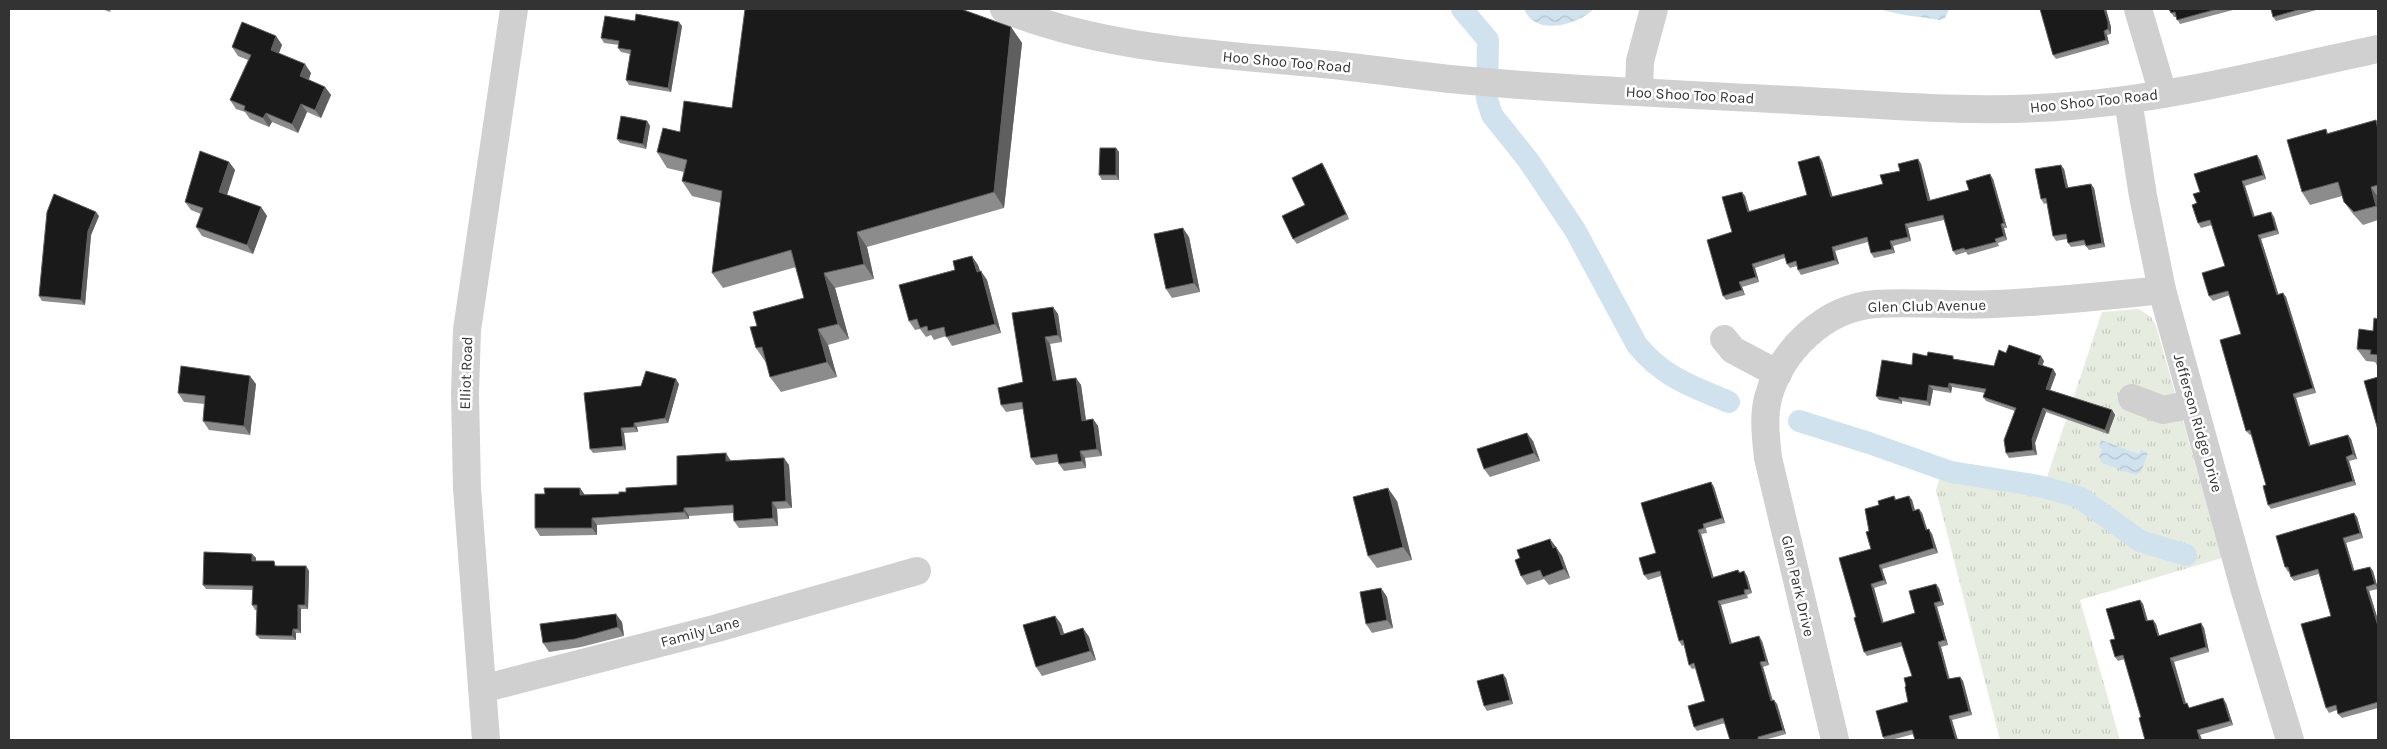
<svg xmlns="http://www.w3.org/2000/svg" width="2387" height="749" font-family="Karla,sans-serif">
<defs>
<pattern id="park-tufts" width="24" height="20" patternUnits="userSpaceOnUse" patternTransform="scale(1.25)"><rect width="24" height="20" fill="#e6ecdf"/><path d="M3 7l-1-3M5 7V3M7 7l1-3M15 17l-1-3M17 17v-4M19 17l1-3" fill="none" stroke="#c6cbc0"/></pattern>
<pattern id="water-waves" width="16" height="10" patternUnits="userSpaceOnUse" patternTransform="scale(1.25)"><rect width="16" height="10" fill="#cfe2ee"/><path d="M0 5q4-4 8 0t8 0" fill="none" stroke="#b2c2cd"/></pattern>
</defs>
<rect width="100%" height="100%" fill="#fff"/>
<!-- park -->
<polygon fill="url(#park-tufts)" points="2139,309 2151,317 2156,326 2222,558 2080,600 2120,740 2000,740 1936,490 1940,477 2041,495 2102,312"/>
<!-- water -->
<g fill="url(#water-waves)">
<path d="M1524,9H1594C1577,25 1536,37 1524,9Z"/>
<path d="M1880,9H1949L1945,18L1940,20C1923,17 1896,15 1880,9Z"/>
<polygon points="2101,440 2139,454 2141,450 2148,453 2141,472 2136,475 2102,463 2099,457 2102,449 2099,447"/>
</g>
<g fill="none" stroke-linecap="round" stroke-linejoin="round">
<!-- canal -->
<g stroke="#cfe2ee" stroke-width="22">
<path d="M1462,9L1488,40L1487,99L1492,115L1528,160L1575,230L1637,345C1664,378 1692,386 1729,402"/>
<polyline points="1799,421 1869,443 1951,472 2039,486 2079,497 2140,541 2186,555"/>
</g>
<!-- minor -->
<g stroke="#d0d0d0" stroke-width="28">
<path d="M1004,9C1108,51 1222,54 1333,65C1372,69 1411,75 1450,79C1564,90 1678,94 1791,100C1884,105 1977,114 2070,106C2174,98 2277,70 2378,49"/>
<polyline points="2138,9 2163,94"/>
<polyline points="1639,92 1640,61 1654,9"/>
<polyline points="2128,100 2143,196 2162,290 2245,591 2290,740"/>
<polyline points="1724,339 1733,350 1778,374"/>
<polyline points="2132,398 2163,410 2192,404"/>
<polyline points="482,689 714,629 917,571"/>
<polyline points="486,740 467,488 465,393 467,330 514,9"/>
<path d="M1835,740L1768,458C1766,438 1763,418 1768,398C1781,350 1825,308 1875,304C1914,301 1954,306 1993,304C2049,302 2106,296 2162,290"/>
</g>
</g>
<!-- wall -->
<g fill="#8c8c8c">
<polygon points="102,9 111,9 110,12"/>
<polygon points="2040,9 2106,9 2111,27 2111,34 2107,35 2109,44 2056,59 2053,55"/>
<polygon points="2169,9 2233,9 2233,10 2180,24 2176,17 2174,17"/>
<polygon points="2271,9 2320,9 2276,21 2273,17"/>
<polygon points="635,21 682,26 671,92 629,85 626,80 630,54 621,52 618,48 619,45 604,43 601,38"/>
<polygon points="1011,27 1022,43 1004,208 867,247 874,279 835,288 849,339 828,345 837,377 781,392 770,377 767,364 756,348 757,326 804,298 796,267 723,288 712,273 721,203 692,196 682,181 684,172 667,168 657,152 732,108"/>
<polygon points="276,36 282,45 279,53 311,73 309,80 325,87 331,95 321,118 307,112 298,133 272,122 269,127 250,119 245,112 236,109 230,100 248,60 238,56 232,47"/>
<polygon points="2376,120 2378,124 2378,220 2363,225 2353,214 2344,202 2342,196 2310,205 2302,192 2326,129 2328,133"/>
<polygon points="647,121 650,126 646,149 620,143 617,139"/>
<polygon points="1116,148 1119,152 1119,180 1102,180 1099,175"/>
<polygon points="2257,155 2260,160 2266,179 2245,186 2255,217 2274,217 2279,234 2261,239 2278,294 2283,293 2286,297 2316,393 2296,398 2310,445 2348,435 2351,439 2357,459 2349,461 2356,485 2271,509 2268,505 2266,485 2252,435 2250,435 2246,431 2241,334 2230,295 2213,301 2209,296 2225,266 2212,225 2201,228 2198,223 2197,203 2200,192"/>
<polygon points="1918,159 1921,164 1930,201 1969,190 1993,179 2007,228 2004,228 2007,240 1998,243 1999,246 1968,255 1966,252 1956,255 1953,251 1944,220 1908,228 1911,241 1893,246 1895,253 1874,258 1871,253 1868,242 1835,251 1839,264 1801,275 1798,270 1797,266 1790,268 1787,264 1785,258 1755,268 1759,282 1742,287 1745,295 1726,300 1723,296 1732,232 1745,196 1749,211 1807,195 1822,161 1832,197 1883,184 1900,171"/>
<polygon points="229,162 235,170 227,195 261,207 267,216 253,254 202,236 196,227 201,214 191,210 185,202"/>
<polygon points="1325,168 1349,219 1297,244 1293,239 1305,205"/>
<polygon points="2064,169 2068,187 2094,188 2105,247 2089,250 2085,245 2071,247 2068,243 2067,239 2056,241 2053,236 2047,203 2044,204 2041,199"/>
<polygon points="99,216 91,235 85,305 42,301 39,296"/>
<polygon points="1189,237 1200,292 1172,298 1166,289"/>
<polygon points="978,265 980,271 987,280 1001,333 952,346 946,336 934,340 931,335 926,337 920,329 915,330 909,321"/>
<polygon points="1053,307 1058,314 1062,342 1050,344 1056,381 1076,378 1081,385 1086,420 1093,419 1098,426 1102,456 1085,458 1086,468 1064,471 1059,464 1058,462 1036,465 1031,458 1023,409 1006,412 1001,405 1023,382"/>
<polygon points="2378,319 2378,367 2375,362 2366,361 2357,349 2373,331"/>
<polygon points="2006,353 2044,361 2042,366 2053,369 2056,374 2050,390 2112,410 2115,415 2108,434 2046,412 2035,443 2037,455 2009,458 2006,453 2015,411 1986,401 1983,397 1985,393 1952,387 1951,393 1933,390 1930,406 1902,401 1902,404 1879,400 1876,396 1912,365 1956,359 1994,366"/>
<polygon points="256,384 250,435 209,430 203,421 205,404 184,402 178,393"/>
<polygon points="679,384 668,423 637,427 638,432 624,433 626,450 593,453 590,449"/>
<polygon points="1533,441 1540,461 1490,477 1484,469"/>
<polygon points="731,461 789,465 792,508 777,509 778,526 739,528 734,521 733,513 689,516 689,519 597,525 597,535 540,536 535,528 545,494 580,488 584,495 619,494 677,485"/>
<polygon points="1711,482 1714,487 1725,523 1706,528 1707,533 1701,534 1713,577 1738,570 1740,572 1747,576 1752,593 1747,595 1748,598 1721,605 1732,644 1762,641 1769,665 1763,667 1773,701 1777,704 1786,734 1764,740 1730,740 1725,723 1697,731 1694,727 1705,701 1696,668 1692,669 1689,665 1684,645 1682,646 1679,641 1661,576 1648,580 1644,575 1656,553"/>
<polygon points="1894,496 1897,500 1909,496 1912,500 1915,510 1922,513 1927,530 1932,534 1938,553 1882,569 1887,584 1874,588 1883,623 1915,613 1939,588 1944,605 1937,607 1948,645 1941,647 1949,679 1960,677 1963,681 1972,715 1952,720 1914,734 1891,740 1885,740 1883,737 1908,702 1906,686 1912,676 1903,646 1867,656 1864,652 1856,617 1871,549 1869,531 1879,505"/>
<polygon points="1397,501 1412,560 1377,568 1368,556"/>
<polygon points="2354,513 2357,517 2363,538 2346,543 2354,571 2370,567 2373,571 2378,589 2369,591 2378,620 2378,708 2342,718 2338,714 2337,710 2329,713 2326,708 2331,616 2319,574 2294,581 2291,577 2290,571 2288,572 2285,567"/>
<polygon points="1550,539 1562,556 1570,578 1549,585 1544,579 1527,585 1521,576 1520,558"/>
<polygon points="252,554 256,558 256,561 277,566 306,566 309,571 308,609 301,609 301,633 296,633 296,640 260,639 256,635 257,610 255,610 252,605 253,590 206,589 203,585"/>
<polygon points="1381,588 1387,597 1393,628 1372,633 1366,624"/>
<polygon points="2140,600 2143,604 2148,621 2153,620 2156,624 2159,636 2201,623 2204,628 2209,652 2174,662 2186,703 2190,708 2226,703 2233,725 2200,735 2202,740 2145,740 2141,717 2125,659 2118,661 2115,657"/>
<polygon points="1055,616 1061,624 1064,634 1083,628 1089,637 1096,660 1042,676 1036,667"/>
<polygon points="622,622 624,636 581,647 549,652 543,643"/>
<polygon points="1506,678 1513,704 1487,711 1484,706"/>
</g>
<!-- shaded-wall -->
<g fill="#5f5f5f">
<polygon points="2104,9 2106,9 2111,27 2111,34 2108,29"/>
<polygon points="679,22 682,26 671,92 668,88"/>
<polygon points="1011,27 1022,43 1004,208 994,192"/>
<polygon points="2104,31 2107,35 2109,44 2106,40"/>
<polygon points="276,36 282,45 277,58 271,50"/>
<polygon points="305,64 311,73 306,85 300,76"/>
<polygon points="325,87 331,95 321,118 315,110"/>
<polygon points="301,104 307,112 298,133 292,124"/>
<polygon points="266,113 272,122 269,127 263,118"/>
<polygon points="647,121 650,126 646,149 643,144"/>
<polygon points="1116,148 1119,152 1119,180 1116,175"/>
<polygon points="2257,155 2260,160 2266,179 2263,175"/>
<polygon points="1819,156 1822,161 1834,201 1831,197"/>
<polygon points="1918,159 1921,164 1932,206 1928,201"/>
<polygon points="229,162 235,170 225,201 219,192"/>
<polygon points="1322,163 1325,168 1349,219 1346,214"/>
<polygon points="2061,165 2064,169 2069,192 2066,188"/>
<polygon points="1990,174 1993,179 2007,228 2004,223"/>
<polygon points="2242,181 2245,186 2256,222 2253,217"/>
<polygon points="2091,184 2094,188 2105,247 2102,243"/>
<polygon points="2371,187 2378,197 2378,209 2376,206"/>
<polygon points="1742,192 1745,196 1751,216 1748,212"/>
<polygon points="261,207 267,216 253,254 247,245"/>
<polygon points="96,212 99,216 91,235 85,305 81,300 88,231"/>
<polygon points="2271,212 2274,217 2279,234 2276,230"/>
<polygon points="1905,224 1908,228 1911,241 1908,237"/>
<polygon points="2001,224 2004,228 2007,240 2004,236"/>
<polygon points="1183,228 1189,237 1200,292 1194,283"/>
<polygon points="857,232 867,247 874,279 864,264"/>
<polygon points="2258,235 2261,239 2280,299 2277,295"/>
<polygon points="1890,241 1893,246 1895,253 1892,249"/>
<polygon points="1832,247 1835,251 1839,264 1835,260"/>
<polygon points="972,256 978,265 983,281 977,272"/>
<polygon points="1752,264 1755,268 1759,282 1756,277"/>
<polygon points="981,271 987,280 1001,333 995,324"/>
<polygon points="824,273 835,288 849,339 838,324"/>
<polygon points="1739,282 1742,287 1745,295 1742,290"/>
<polygon points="2283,293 2286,297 2316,393 2313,388"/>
<polygon points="1053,307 1058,314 1062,342 1058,335"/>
<polygon points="818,329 828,345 837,377 827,362"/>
<polygon points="1045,337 1050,344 1058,388 1053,381"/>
<polygon points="2041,356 2044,361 2041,369 2038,364"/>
<polygon points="2053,369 2056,374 2049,393 2046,389"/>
<polygon points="250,376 256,384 250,435 244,426"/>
<polygon points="1076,378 1081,385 1087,428 1082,421"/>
<polygon points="676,379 679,384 668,423 665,418"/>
<polygon points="1949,383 1952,387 1951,393 1948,388"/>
<polygon points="1929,385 1933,390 1930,406 1927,401"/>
<polygon points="2293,394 2296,398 2312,450 2309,446"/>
<polygon points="1899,397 1902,401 1902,404 1899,400"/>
<polygon points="2043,408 2046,412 2035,443 2037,455 2033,450 2032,439"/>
<polygon points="2112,410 2115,415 2108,434 2105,430"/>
<polygon points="1093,419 1098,426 1102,456 1097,449"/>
<polygon points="634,423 637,427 638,432 634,427"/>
<polygon points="621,428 624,433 626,450 623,446"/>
<polygon points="1527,433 1533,441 1540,461 1534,453"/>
<polygon points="2348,435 2351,439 2357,459 2353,454"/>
<polygon points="1080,451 1085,458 1086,468 1082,461"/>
<polygon points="726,453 731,461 732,469 726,461"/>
<polygon points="2346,457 2349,461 2356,485 2353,481"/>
<polygon points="784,458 789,465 792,508 786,501"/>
<polygon points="1711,482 1714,487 1725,523 1722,518"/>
<polygon points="580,488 585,495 580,495"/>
<polygon points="1388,488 1397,501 1412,560 1403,547"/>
<polygon points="1909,496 1912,500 1916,515 1913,511"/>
<polygon points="772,502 777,509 778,526 773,518"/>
<polygon points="684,508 689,516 689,519 684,512"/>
<polygon points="1919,509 1922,513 1929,535 1926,530"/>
<polygon points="2354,513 2357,517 2363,538 2360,533"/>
<polygon points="592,518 597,525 597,535 592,528"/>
<polygon points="1929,529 1932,534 1938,553 1934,548"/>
<polygon points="1698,530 1701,534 1715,582 1712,578"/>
<polygon points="2343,538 2346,543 2356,576 2353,571"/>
<polygon points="1550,539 1556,547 1553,548"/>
<polygon points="1556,547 1562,556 1570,578 1564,569"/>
<polygon points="252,554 256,558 256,565 252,561"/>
<polygon points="1879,565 1882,569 1887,584 1884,580"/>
<polygon points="306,566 309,571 308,609 305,605"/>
<polygon points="2370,567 2373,571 2378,589 2375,584"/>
<polygon points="1744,571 1747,576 1752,593 1749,589"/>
<polygon points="1871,584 1874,588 1885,627 1882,623"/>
<polygon points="1936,584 1939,588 1944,605 1941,601"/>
<polygon points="2366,587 2369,591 2378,620 2378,626"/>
<polygon points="1381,588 1387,597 1393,628 1387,620"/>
<polygon points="2140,600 2143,604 2149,626 2146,621"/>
<polygon points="1718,601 1721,605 1733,649 1730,644"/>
<polygon points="1934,603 1937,607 1948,645 1945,640"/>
<polygon points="298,605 301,609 301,633 298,629"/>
<polygon points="616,614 622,622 624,636 618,627"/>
<polygon points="1055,616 1061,624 1067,644 1061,635"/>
<polygon points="2153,620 2156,624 2161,641 2158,636"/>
<polygon points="2201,623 2204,628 2209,652 2206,647"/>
<polygon points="1083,628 1089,637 1096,660 1090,651"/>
<polygon points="293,629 296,633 296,640 292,636"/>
<polygon points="1759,636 1762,641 1769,665 1766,661"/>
<polygon points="1938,642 1941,647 1951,684 1948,679"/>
<polygon points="2170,658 2174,662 2187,708 2184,704"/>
<polygon points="1760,662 1763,667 1774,706 1771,701"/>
<polygon points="1503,674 1506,678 1513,704 1510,700"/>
<polygon points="1960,677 1963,681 1972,715 1969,711"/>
<polygon points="2223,698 2226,703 2233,725 2230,721"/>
<polygon points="1774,700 1777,704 1786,734 1783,730"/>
<polygon points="1949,716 1952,720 1958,740 1956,740"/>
<polygon points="2197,730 2200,735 2202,740 2200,740"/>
</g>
<!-- building -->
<g fill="#1a1a1a" stroke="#5f5f5f">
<polygon points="745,9 961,9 1011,27 994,192 857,232 864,264 824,273 838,324 818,329 827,362 770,377 762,347 756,348 750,327 757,326 753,312 804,298 791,250 712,273 722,191 682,181 687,160 657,152 663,128 680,132 684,101 732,108"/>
<polygon points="2040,9 2104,9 2108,22 2108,29 2104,31 2106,40 2053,55"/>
<polygon points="2169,9 2217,9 2177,20 2175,12 2171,13"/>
<polygon points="2271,9 2301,9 2273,17"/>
<polygon points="636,14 679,22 668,88 626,80 631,50 618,48 619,41 601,38 605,16 635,21"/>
<polygon points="242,22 276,36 271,50 305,64 300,76 325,87 315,110 301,104 292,124 266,113 263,118 244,110 245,106 230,100 251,55 232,47"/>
<polygon points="621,116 647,121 643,144 617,139"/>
<polygon points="2376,120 2378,130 2378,185 2371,187 2376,206 2354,212 2344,202 2338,182 2302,192 2287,140 2326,129 2327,134"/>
<polygon points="1100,148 1116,148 1116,175 1099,175"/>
<polygon points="200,151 229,162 219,192 261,207 247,245 196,227 203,208 185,202"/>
<polygon points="2257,155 2263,175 2242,181 2253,217 2271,212 2276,230 2258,235 2277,295 2283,293 2313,388 2293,394 2309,446 2348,435 2353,454 2346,457 2353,481 2268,505 2263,486 2266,485 2250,430 2246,431 2220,340 2241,334 2228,291 2209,296 2202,273 2225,266 2210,220 2198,223 2192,205 2197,203 2193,194 2200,192 2194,174"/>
<polygon points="1819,156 1831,197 1883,184 1880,175 1900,171 1898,164 1918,159 1928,201 1969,190 1966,181 1990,174 2004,223 2001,224 2004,236 1995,239 1996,242 1965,250 1964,248 1953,251 1943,215 1905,224 1908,237 1890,241 1892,249 1871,253 1867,237 1832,247 1835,260 1798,270 1796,261 1787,264 1784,254 1752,264 1756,277 1739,282 1742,290 1723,296 1707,240 1732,232 1722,197 1742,192 1748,212 1807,195 1798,162"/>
<polygon points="1322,163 1346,214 1293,239 1282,216 1305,205 1292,178"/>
<polygon points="2061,165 2066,188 2091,184 2102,243 2086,246 2084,240 2068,243 2066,234 2053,236 2046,198 2041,199 2035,169"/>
<polygon points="54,194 96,212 88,231 81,300 39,296 47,212"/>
<polygon points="1183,228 1194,283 1166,289 1154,234"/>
<polygon points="972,256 977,272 981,271 995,324 946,337 944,327 928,331 927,326 920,328 917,319 909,321 899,285 955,270 953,261"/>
<polygon points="1053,307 1058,335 1045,337 1053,381 1076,378 1082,421 1093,419 1097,449 1080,451 1082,461 1059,464 1057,454 1031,458 1022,402 1001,405 998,388 1023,382 1012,313"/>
<polygon points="2374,318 2378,319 2378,355 2370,354 2371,350 2357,349 2359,329 2373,331"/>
<polygon points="2009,345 2041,356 2038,364 2053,369 2046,389 2112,410 2105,430 2043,408 2032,439 2033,450 2006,453 2004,440 2016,408 1983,397 1986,389 1949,383 1948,388 1929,385 1927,401 1899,397 1899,400 1876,396 1882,360 1912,365 1913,353 1927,356 1928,352 1953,356 1953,359 1994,366 1999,350 2006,353"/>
<polygon points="181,366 250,376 244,426 203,421 205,396 178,393"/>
<polygon points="646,371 676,379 665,418 634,423 634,427 621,428 623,446 590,449 584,393 641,386"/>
<polygon points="2378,377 2378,430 2364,381"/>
<polygon points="1527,433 1534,453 1484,469 1477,449"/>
<polygon points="726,453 726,461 784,458 786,501 772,502 773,518 734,521 733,505 684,508 684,512 592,518 592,528 535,528 535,494 545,494 544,488 580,488 580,495 619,494 619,492 626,492 626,488 677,485 677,456"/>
<polygon points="1711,482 1722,518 1703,524 1704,528 1698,530 1712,578 1738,570 1739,573 1744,571 1749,589 1744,590 1745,594 1718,601 1730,644 1759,636 1766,661 1760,662 1771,701 1774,700 1783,730 1758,737 1758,740 1730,740 1723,718 1694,727 1688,706 1705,701 1694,663 1689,665 1683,640 1679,641 1660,571 1644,575 1639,558 1656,553 1641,503"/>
<polygon points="1388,488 1403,547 1368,556 1353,497"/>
<polygon points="1894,496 1895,500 1909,496 1913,511 1919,509 1926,530 1929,529 1934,548 1879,565 1884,580 1871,584 1882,623 1915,613 1909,591 1936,584 1941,601 1934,603 1945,640 1938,642 1948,679 1960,677 1969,711 1949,716 1956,740 1915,740 1912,730 1883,737 1876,711 1908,702 1905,687 1906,686 1904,678 1912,676 1901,642 1864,652 1854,618 1856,617 1839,558 1871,549 1866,532 1869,531 1865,509 1879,505 1878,501"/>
<polygon points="2354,513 2360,533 2343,538 2353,571 2370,567 2375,584 2366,587 2378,626 2378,702 2338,714 2336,705 2326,708 2301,624 2331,616 2318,569 2291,577 2288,567 2285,567 2276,536"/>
<polygon points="1550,539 1553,548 1556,547 1564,569 1543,577 1540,570 1521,576 1515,560 1520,558 1517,550"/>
<polygon points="204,552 252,554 252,561 274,561 275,566 306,566 305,605 298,605 298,629 293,629 292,636 256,635 257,605 252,605 253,586 203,585"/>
<polygon points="1381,588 1387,620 1366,624 1360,592"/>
<polygon points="2140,600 2146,621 2153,620 2158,636 2201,623 2206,647 2170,658 2184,704 2187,703 2189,708 2223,698 2230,721 2197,730 2200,740 2145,740 2139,718 2141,717 2123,655 2115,657 2110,640 2115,639 2106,609"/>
<polygon points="616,614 618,627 575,639 543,643 540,624"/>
<polygon points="1055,616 1061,635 1083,628 1090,651 1036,667 1023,625"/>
<polygon points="1503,674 1510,700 1484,706 1477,681"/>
</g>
<g text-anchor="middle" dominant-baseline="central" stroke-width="5" stroke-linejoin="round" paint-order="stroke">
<!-- street labels -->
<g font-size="15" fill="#333" stroke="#fff">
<text transform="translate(1287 62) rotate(5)">Hoo Shoo Too Road</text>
<text transform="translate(1690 95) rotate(3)">Hoo Shoo Too Road</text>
<text transform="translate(2094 101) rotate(-6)">Hoo Shoo Too Road</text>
<text transform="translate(1927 306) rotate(-1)">Glen Club Avenue</text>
<text transform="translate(466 373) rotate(-88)">Elliot Road</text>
<text transform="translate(2198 423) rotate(74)">Jefferson Ridge Drive</text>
<text transform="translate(1798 586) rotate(77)">Glen Park Drive</text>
<text transform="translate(700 632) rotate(-15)">Family Lane</text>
</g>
</g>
<!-- border -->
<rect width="2387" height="749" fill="none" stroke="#333333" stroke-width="20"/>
</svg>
